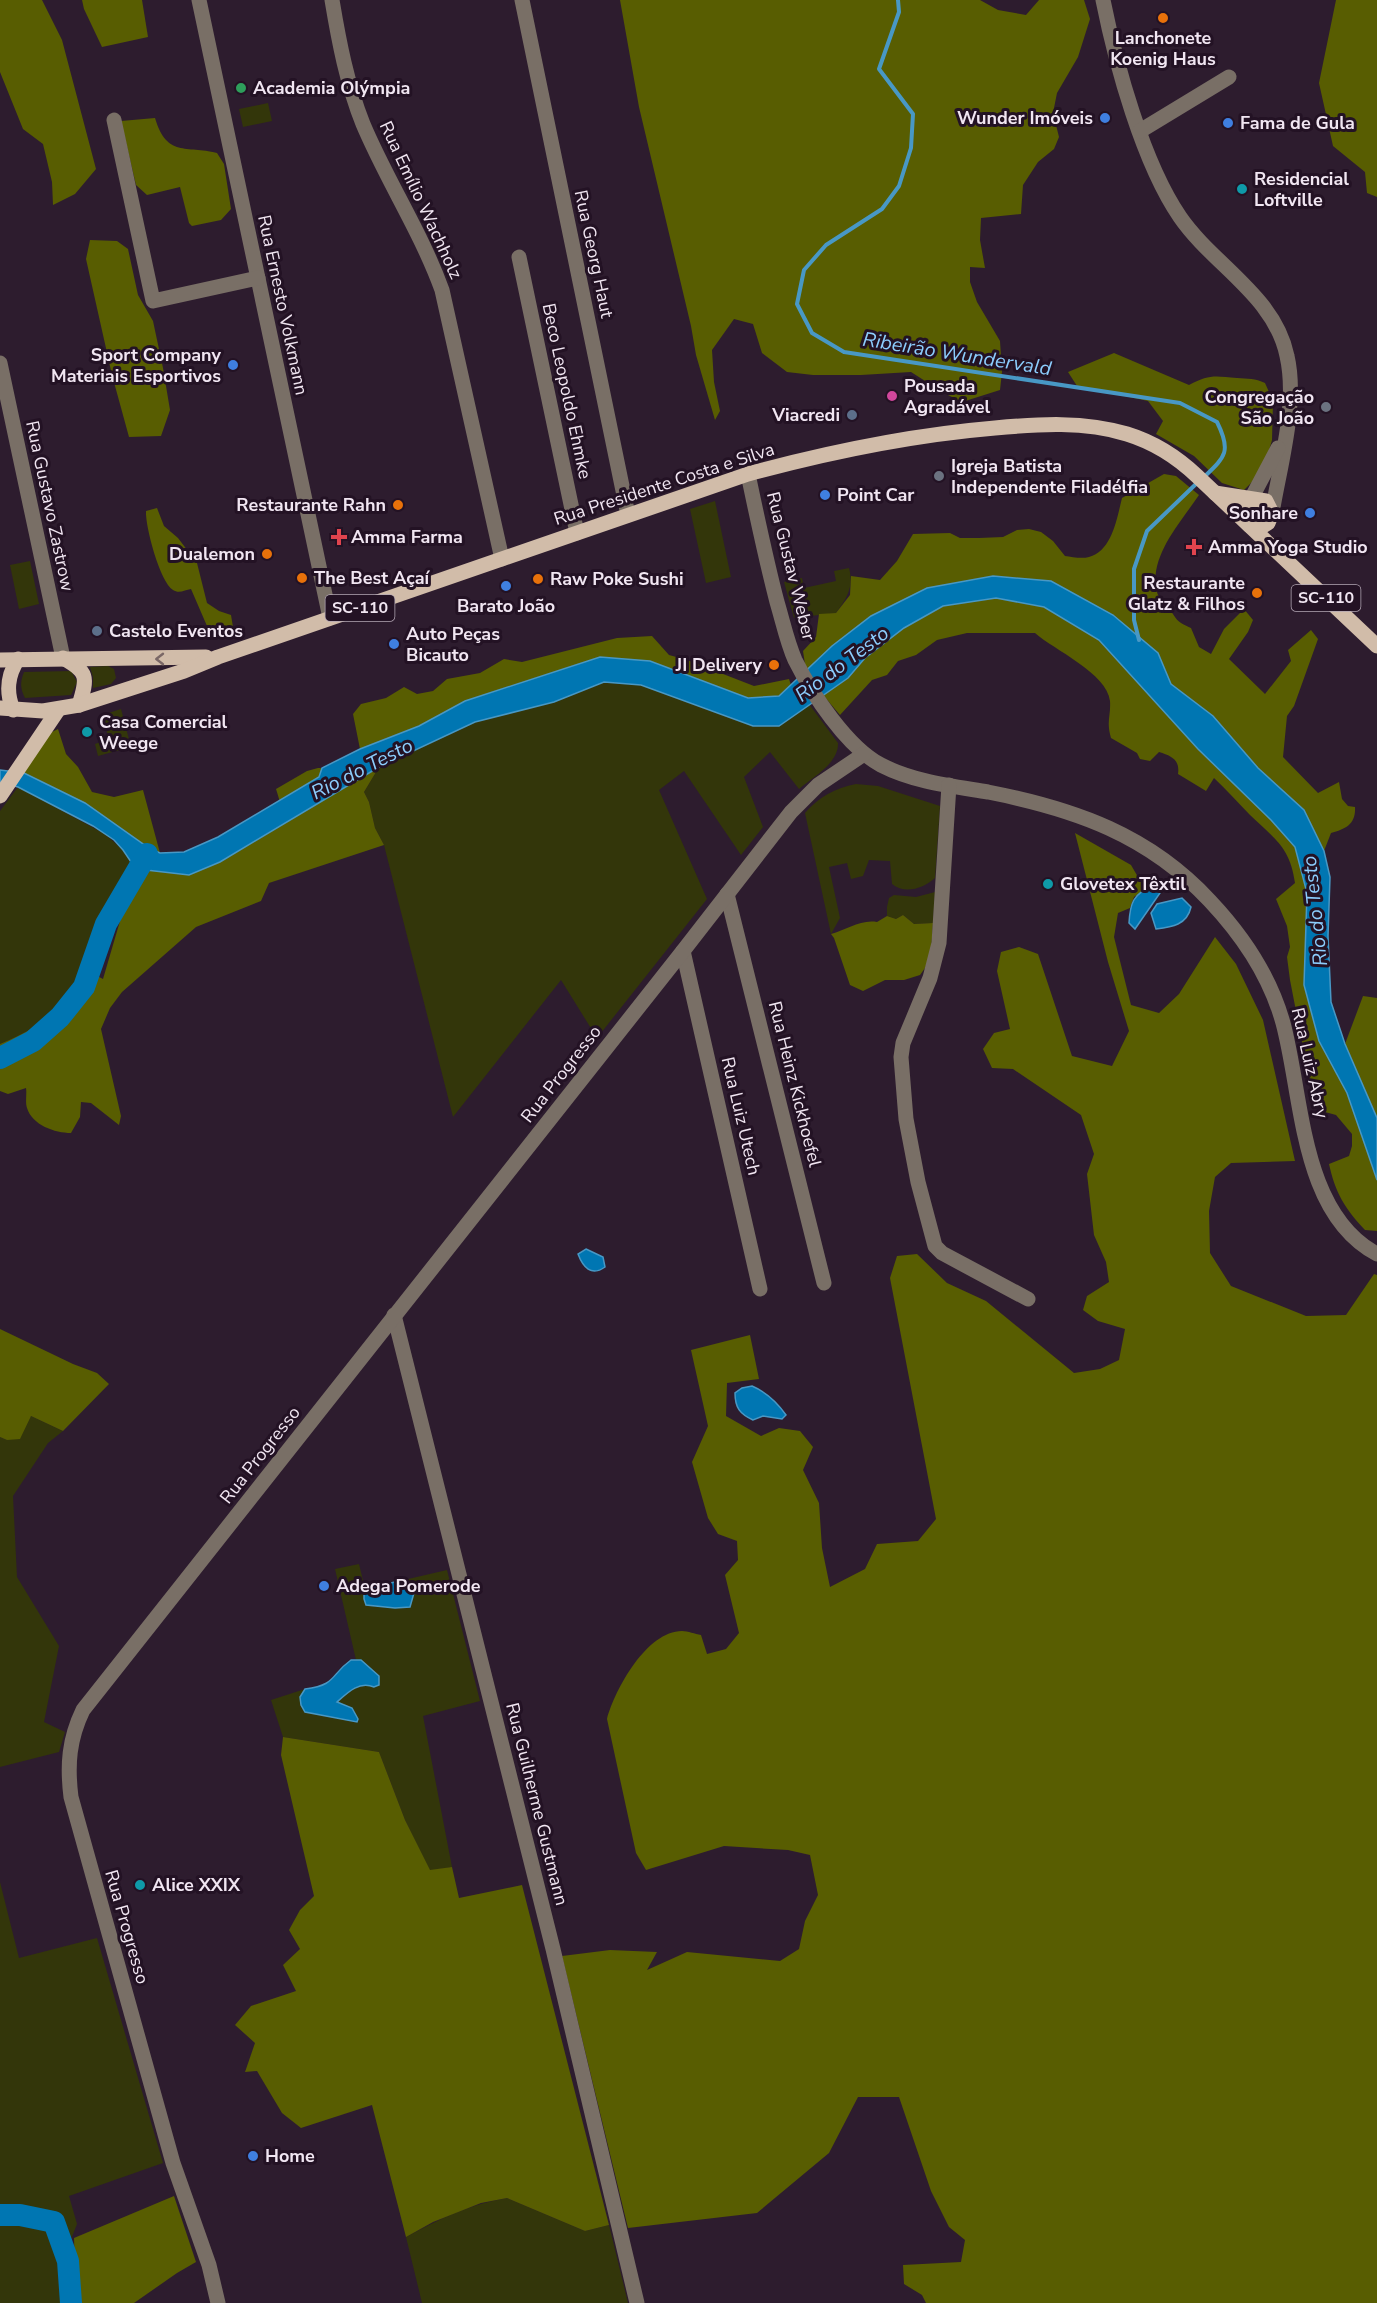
<svg xmlns="http://www.w3.org/2000/svg" width="1377" height="2303" font-family="'Nunito Sans',sans-serif">
<rect width="100%" height="100%" fill="#2d1c2e"/>
<!-- green -->
<g fill="#33360a">
<polygon points="268,103 272,121 243,127 239,109"/>
<polygon points="715,501 731,577 706,583 690,509"/>
<polygon points="30,561 39,604 19,609 10,565"/>
<path d="M849,568C854,587 847,598 836,613L794,618L784,582L802,578L804,588L836,581L834,571Z"/>
<polygon points="108,666 114,669 116,678 111,684 93,688 93,677 90,667"/>
<path d="M71,671L77,682L71,695L25,698C20,688 20,682 24,672Z"/>
<path d="M604,682L641,685L753,726H779L809,704L838,743C839,763 813,777 799,789L770,752L744,777L763,827L741,855L684,771L659,790L707,899L597,1038L561,980L453,1117L384,845L375,828L369,802L364,792L379,767L475,722L554,702Z"/>
<polygon points="121,709 131,747 98,756 95,744 109,739 102,715"/>
<path d="M856,784L878,786L940,806L935,878C924,888 905,895 892,884L890,861L869,860L863,876L851,879L847,863L829,867L840,918L831,934L805,813C819,797 835,788 856,784Z"/>
<path d="M18,787L105,834L123,850L131,862C123,883 106,901 96,922C90,937 87,952 82,967C66,1012 41,1026 0,1044V811Z"/>
<polygon points="935,892 933,923 914,924 903,915 896,919 887,916 887,907 889,898 894,895 916,897"/>
<polygon points="31,1416 63,1431 48,1443 13,1496 17,1577 59,1646 44,1722 65,1732 59,1752 0,1767 0,1437 7,1440"/>
<path d="M359,1564L365,1589L447,1570L480,1701L423,1716L452,1867L430,1871L405,1820L379,1752L283,1737L271,1700L305,1689L300,1697L345,1707L337,1703C348,1692 359,1681 374,1687L379,1676L361,1660H356L335,1569Z"/>
<polygon points="0,1882 19,1958 97,1938 163,2163 69,2196 77,2224 58,2273 61,2303 0,2303"/>
<path d="M507,2198L585,2231L609,2225L628,2303H422L406,2237C439,2219 471,2204 507,2198Z"/>
</g>
<!-- forest -->
<g fill="#585d01">
<polygon points="0,0 42,0 62,40 96,169 75,194 53,205 52,182 43,144 23,129 0,72"/>
<polygon points="82,0 142,0 148,37 102,47 84,9"/>
<polygon points="620,0 980,0 998,10 1026,15 1039,0 1084,0 1090,19 1078,57 1057,93 1053,113 1059,137 1054,149 1038,162 1023,185 1021,214 981,218 980,240 985,268 970,267 970,282 977,302 1000,341 1002,372 1000,390 962,402 944,393 911,372 861,375 813,375 787,372 762,353 753,324 734,319 712,350 714,382 720,411 715,420 696,355 691,326 639,107"/>
<polygon points="1336,0 1377,0 1377,197 1367,193 1365,172 1333,146 1319,83"/>
<path d="M155,118C167,158 186,145 217,153L224,164L231,209L221,220L192,226L189,223L180,187L147,195L136,185L121,121Z"/>
<polygon points="90,240 117,241 128,249 138,295 153,321 163,368 170,410 161,436 129,437 112,375 86,259"/>
<path d="M1114,353L1189,385C1209,374 1215,376 1237,378C1248,379 1255,378 1265,383L1273,401L1272,440L1266,461L1259,475L1244,490L1222,483L1194,456L1156,434L1163,421L1148,401L1077,386L1068,372Z"/>
<path d="M1164,474L1176,476L1199,495C1181,522 1148,557 1157,592C1158,597 1164,602 1168,607C1177,619 1175,621 1191,628L1199,647L1211,654L1224,629L1244,609L1253,620L1248,632L1229,659L1265,694L1291,661L1288,650L1311,630L1318,639L1294,706L1287,716L1283,757L1318,793L1339,782L1342,799L1348,806L1355,807C1356,824 1346,829 1331,833L1324,851L1304,810L1258,768L1213,716L1171,684L1158,653L1051,581L871,616L832,646L806,671L803,651L816,637L819,614L836,613L850,595L851,576L880,580L897,561L913,534L950,533L960,538H979L1003,537L1017,530L1029,529L1041,532L1053,541L1065,556C1072,557 1082,559 1089,557C1112,551 1117,518 1122,498Z"/>
<path d="M157,508L164,526L178,538L197,563L207,603L219,611L231,615L233,627L226,636L216,639L208,635L207,626L191,589C185,590 179,594 173,590C160,582 145,526 146,511Z"/>
<path d="M996,598L1044,607L1099,640L1198,749L1271,820L1295,847L1307,893L1304,985L1319,1041L1347,1092L1377,1180V1231L1365,1230C1345,1209 1335,1192 1329,1164L1349,1156L1352,1146V1134L1336,1115L1325,1112L1314,1104L1290,980L1287,957L1290,947L1287,926L1276,899L1295,883C1290,847 1275,839 1250,815C1238,803 1227,790 1214,778L1206,791L1178,774C1180,760 1172,756 1159,752L1150,761L1140,759L1137,753L1111,738C1106,721 1111,716 1110,701C1107,673 1054,650 1035,633H967L937,640L916,655L898,661L887,675L872,680L840,715L823,695L848,678L865,658L904,628L943,606Z"/>
<polygon points="652,636 669,655 687,660 754,686 789,679 791,685 779,696 748,698 650,662 600,657 465,701 419,726 360,749 353,714 361,704 386,698 404,687 417,694 433,691 447,679 480,673 504,659 522,662 617,638"/>
<polygon points="58,729 66,754 78,767 92,792 114,797 143,790 160,853 149,848 85,803 24,773 48,734"/>
<path d="M379,767L364,792L369,802L375,828L384,845L269,883L261,901L196,927L122,992L110,1008L101,1029L121,1116L119,1125L91,1103L81,1102L80,1117L71,1133C55,1133 32,1125 27,1108C25,1102 27,1094 26,1088L8,1094L0,1091V1044C46,1024 59,1014 82,968L103,979L120,921L146,870L189,875L220,862Z"/>
<polygon points="318,768 322,768 319,777 280,802 276,789 307,771"/>
<path d="M1075,833L1131,865L1145,889L1134,897L1130,908L1118,913L1114,937L1131,1005L1159,1013L1179,994L1215,937L1236,964L1263,1020L1295,1161L1231,1163L1215,1177L1209,1211L1210,1253L1231,1286L1306,1316L1346,1315L1374,1274L1377,1275V2303H926L922,2295L904,2284L903,2265L961,2262L965,2240L949,2227L931,2191L899,2097H858L829,2153L757,2213L628,2228L562,1956L610,1950L657,1952L647,1970L687,1952L780,1961L799,1949L805,1921L818,1895L810,1855L788,1850L724,1846L646,1870L636,1853L607,1719C615,1689 647,1631 682,1631C688,1631 695,1634 701,1635L707,1654L726,1649L739,1633L725,1575L738,1560L737,1541L718,1534L708,1518L692,1462L708,1426L691,1350L750,1335L759,1379L727,1383L726,1416L761,1436L779,1428L800,1431L813,1447L803,1470L819,1503L822,1548L830,1587L865,1569L877,1544L918,1541L936,1519L890,1278L897,1256L917,1254L947,1283L986,1301L1074,1373L1100,1369L1119,1360L1125,1329L1098,1321L1083,1310L1087,1296L1109,1282L1106,1262L1094,1235L1087,1174L1094,1154L1081,1115L1013,1069L992,1068L983,1049L994,1033L1010,1029L997,971L1001,952L1019,947L1038,954L1072,1056L1112,1066L1129,1031L1108,962Z"/>
<path d="M903,915L914,924L933,923L931,952L925,968L920,975L904,980H885L863,991L850,985L834,938L831,934C846,930 861,919 877,922L887,916L896,919Z"/>
<polygon points="1363,996 1377,998 1377,1118 1345,1044"/>
<polygon points="0,1329 73,1364 97,1373 109,1384 63,1431 31,1416 20,1439 7,1440 0,1437"/>
<polygon points="283,1737 379,1752 405,1820 430,1870 452,1867 459,1898 522,1885 609,2225 585,2231 507,2198 481,2203 433,2222 406,2237 372,2105 301,2128 282,2113 257,2071 245,2072 255,2043 235,2025 251,2006 296,1991 283,1965 300,1949 289,1930 300,1910 314,1896 281,1755"/>
<polygon points="174,2196 196,2262 177,2273 134,2303 76,2303 74,2238"/>
</g>
<!-- water -->
<g fill="#0076b2" stroke="#4898c5" stroke-width="1.5">
<polygon points="993,576 1051,581 1113,615 1158,653 1171,684 1213,716 1258,768 1304,810 1324,851 1330,877 1328,936 1331,1002 1345,1044 1377,1118 1377,1180 1347,1093 1319,1041 1304,985 1307,893 1295,847 1271,820 1198,749 1099,640 1044,607 996,598 943,606 904,628 865,658 848,678 779,726 753,726 641,685 604,682 554,702 475,722 379,767 220,862 189,875 146,870 131,862 123,850 114,840 93,826 18,787 0,782 0,770 24,773 85,803 149,848 160,853 184,852 218,837 319,777 322,768 360,749 419,726 465,701 600,657 650,661 748,698 779,696 832,646 871,616 927,588"/>
<path d="M1152,888L1160,893L1135,929L1129,923C1130,905 1133,892 1152,888Z"/>
<path d="M1182,898L1191,907C1187,925 1172,927 1156,929L1151,913L1157,904Z"/>
<path d="M586,1249L603,1257L605,1267C591,1277 583,1267 578,1254Z"/>
<path d="M752,1386C766,1392 777,1402 786,1415L782,1419L763,1416L753,1420C740,1414 735,1408 735,1393L742,1388Z"/>
<polygon points="399,1581 407,1585 414,1593 410,1607 395,1608 366,1605 364,1599 364,1589"/>
<path d="M351,1660H361L379,1676V1685L374,1687C359,1681 348,1692 337,1702L352,1708L358,1719L357,1722L305,1712L301,1705L300,1697L305,1689C337,1685 330,1675 351,1660Z"/>
</g>
<g fill="none" stroke-linecap="round" stroke-linejoin="round">
<!-- stream -->
<g stroke="#4898c5" stroke-width="4">
<path d="M898,0L899,12L879,69L913,114L911,148L899,186L882,209L826,245L804,270L797,304L812,333L844,352L1180,403L1217,422C1232,452 1225,457 1203,478"/>
<polyline points="1139,640 1134,620 1134,569 1147,531 1197,483"/>
</g>
<!-- river -->
<g stroke="#0076b2" stroke-width="22">
<polyline points="0,1058 33,1041 60,1017 84,987 106,924 147,854"/>
<polyline points="0,2215 20,2215 54,2222 68,2261 71,2303"/>
</g>
<!-- minor -->
<g stroke="#796f66" stroke-width="15">
<polyline points="199,0 330,618"/>
<path d="M332,0C339,42 347,84 363,124C387,181 421,232 442,290L502,559"/>
<polyline points="522,0 628,515"/>
<path d="M1103,0C1116,65 1143,163 1180,217C1213,265 1275,296 1287,356C1298,404 1280,465 1272,513"/>
<polyline points="114,120 153,301 258,278"/>
<polyline points="1140,131 1229,77"/>
<polyline points="519,257 577,533"/>
<polyline points="0,363 63,658"/>
<path d="M748,474C757,517 766,560 777,602C783,622 787,642 795,660C812,694 847,747 881,765C914,782 952,786 988,792C1075,809 1149,835 1210,901C1243,936 1270,976 1283,1023C1303,1097 1300,1213 1377,1254"/>
<polyline points="1251,499 1278,448"/>
<polyline points="949,785 939,943 930,978 903,1043 901,1057 906,1119 918,1182 935,1246 942,1253 1028,1299"/>
<polyline points="727,894 824,1283"/>
<polyline points="683,951 760,1289"/>
<polyline points="394,1315 553,1949 637,2303"/>
<path d="M218,2303L209,2265L173,2163L71,1797C67,1765 69,1739 83,1710L683,951L791,812L818,785L864,754"/>
</g>
<!-- major -->
<g stroke="#d1bca9" stroke-width="15">
<polyline points="1215,493 1266,501 1272,513 1268,523 1260,528 1250,526 1243,519 1244,505 1251,499"/>
<path d="M63,658C88,672 88,677 79,705"/>
<polyline points="0,660 206,657"/>
<path d="M0,708L43,711L79,705L184,671L218,657L748,474C829,452 912,435 995,428C1039,424 1084,421 1127,434C1153,442 1177,457 1197,476L1377,646"/>
<path d="M13,710C6,692 7,676 18,659"/>
<polyline points="0,796 58,710"/>
</g>
</g>
<!-- one-way arrows -->
<defs><path id="oneway-chevron" d="M-2-3.5L2.5 0L-2 3.5" fill="none" stroke-width="1.6" stroke-linecap="round" stroke-linejoin="round" transform="scale(1.5)"/></defs>
<use stroke="#7a6766" href="#oneway-chevron" transform="translate(160 659) rotate(180)"/>
<!-- markers -->
<g fill="#e8710a" stroke="#231224" stroke-width="2">
<circle cx="1163" cy="18" r="6"/>
<circle cx="398" cy="505" r="6"/>
<circle cx="267" cy="554" r="6"/>
<circle cx="302" cy="578" r="6"/>
<circle cx="538" cy="579" r="6"/>
<circle cx="1257" cy="593" r="6"/>
<circle cx="774" cy="665" r="6"/>
</g>
<circle fill="#2e9e5b" stroke="#231224" stroke-width="2" cx="241" cy="88" r="6"/>
<g fill="#3f7fe0" stroke="#231224" stroke-width="2">
<circle cx="1105" cy="118" r="6"/>
<circle cx="1228" cy="123" r="6"/>
<circle cx="233" cy="365" r="6"/>
<circle cx="825" cy="495" r="6"/>
<circle cx="1310" cy="513" r="6"/>
<circle cx="506" cy="586" r="6"/>
<circle cx="394" cy="644" r="6"/>
<circle cx="324" cy="1586" r="6"/>
<circle cx="253" cy="2156" r="6"/>
</g>
<g fill="#0f9aa8" stroke="#231224" stroke-width="2">
<circle cx="1242" cy="189" r="6"/>
<circle cx="87" cy="732" r="6"/>
<circle cx="1048" cy="884" r="6"/>
<circle cx="140" cy="1885" r="6"/>
</g>
<circle fill="#d1479c" stroke="#231224" stroke-width="2" cx="892" cy="396" r="6"/>
<g fill="#6b7280" stroke="#231224" stroke-width="2">
<circle cx="1326" cy="407" r="6"/>
<circle cx="939" cy="476" r="6"/>
</g>
<g fill="#5c6f8a" stroke="#231224" stroke-width="2">
<circle cx="852" cy="415" r="6"/>
<circle cx="97" cy="631" r="6"/>
</g>
<g fill="#e0444e" stroke="#231224" stroke-width="2">
<path d="M336 528h6v6h6v6h-6v6h-6v-6h-6v-6h6z"/>
<path d="M1191 538h6v6h6v6h-6v6h-6v-6h-6v-6h6z"/>
</g>
<g text-anchor="middle" dominant-baseline="central" stroke-width="6" stroke-linejoin="round" paint-order="stroke">
<!-- shield labels -->
<g fill="#231224" stroke="#b3a6b4" stroke-width="1.5">
<rect x="1291.5" y="585" width="69" height="26" rx="4.5"/>
<rect x="325.5" y="595" width="69" height="26" rx="4.5"/>
</g>
<g font-size="16" font-weight="bold" fill="#f1e6f2">
<text x="1326" y="598">SC-110</text>
<text x="360" y="608">SC-110</text>
</g>
<!-- poi labels -->
<g font-size="18" font-weight="bold" fill="#f1e6f2" stroke="#231224" text-anchor="start">
<text x="1163" y="38" text-anchor="middle">Lanchonete<tspan x="1163" dy="21">Koenig Haus</tspan></text>
<text x="253" y="88">Academia Olýmpia</text>
<text x="1093" y="118" text-anchor="end">Wunder Imóveis</text>
<text x="1240" y="123">Fama de Gula</text>
<text x="1254" y="179">Residencial<tspan x="1254" dy="21">Loftville</tspan></text>
<text x="221" y="355" text-anchor="end">Sport Company<tspan x="221" dy="21">Materiais Esportivos</tspan></text>
<text x="904" y="386">Pousada<tspan x="904" dy="21">Agradável</tspan></text>
<text x="1314" y="397" text-anchor="end">Congregação<tspan x="1314" dy="21">São João</tspan></text>
<text x="840" y="415" text-anchor="end">Viacredi</text>
<text x="951" y="466">Igreja Batista<tspan x="951" dy="21">Independente Filadélfia</tspan></text>
<text x="837" y="495">Point Car</text>
<text x="386" y="505" text-anchor="end">Restaurante Rahn</text>
<text x="1298" y="513" text-anchor="end">Sonhare</text>
<text x="351" y="537">Amma Farma</text>
<text x="1208" y="547">Amma Yoga Studio</text>
<text x="255" y="554" text-anchor="end">Dualemon</text>
<text x="314" y="578">The Best Açaí</text>
<text x="550" y="579">Raw Poke Sushi</text>
<text x="1245" y="583" text-anchor="end">Restaurante<tspan x="1245" dy="21">Glatz &amp; Filhos</tspan></text>
<text x="506" y="606" text-anchor="middle">Barato João</text>
<text x="109" y="631">Castelo Eventos</text>
<text x="406" y="634">Auto Peças<tspan x="406" dy="21">Bicauto</tspan></text>
<text x="762" y="665" text-anchor="end">JI Delivery</text>
<text x="99" y="722">Casa Comercial<tspan x="99" dy="21">Weege</tspan></text>
<text x="1060" y="884">Glovetex Têxtil</text>
<text x="336" y="1586">Adega Pomerode</text>
<text x="152" y="1885">Alice XXIX</text>
<text x="265" y="2156">Home</text>
</g>
<!-- street labels -->
<g font-size="18" fill="#f1e6f2" stroke="#231224">
<text transform="translate(421 200) rotate(65)">Rua Emílio Wachholz</text>
<text transform="translate(594 254) rotate(78)">Rua Georg Haut</text>
<text transform="translate(283 305) rotate(78)">Rua Ernesto Volkmann</text>
<text transform="translate(567 391) rotate(78)">Beco Leopoldo Ehmke</text>
<text transform="translate(664 484) rotate(-18)">Rua Presidente Costa e Silva</text>
<text transform="translate(50 506) rotate(78)">Rua Gustavo Zastrow</text>
<text transform="translate(791 566) rotate(76)">Rua Gustav Weber</text>
<text transform="translate(1310 1063) rotate(77)">Rua Luiz Abry</text>
<text transform="translate(561 1074) rotate(-52)">Rua Progresso</text>
<text transform="translate(795 1084) rotate(76)">Rua Heinz Kickhoefel</text>
<text transform="translate(741 1116) rotate(77)">Rua Luiz Utech</text>
<text transform="translate(260 1455) rotate(-52)">Rua Progresso</text>
<text transform="translate(537 1804) rotate(76)">Rua Guilherme Gustmann</text>
<text transform="translate(127 1927) rotate(74)">Rua Progresso</text>
</g>
<!-- water labels -->
<g font-size="20" font-style="italic" fill="#8ccdfd" stroke="#231224">
<text transform="translate(957 354) rotate(9)">Ribeirão Wundervald</text>
<text transform="translate(842 664) rotate(-37)">Rio do Testo</text>
<text transform="translate(362 769) rotate(-27)">Rio do Testo</text>
<text transform="translate(1315 911) rotate(-96)">Rio do Testo</text>
</g>
</g>
</svg>
